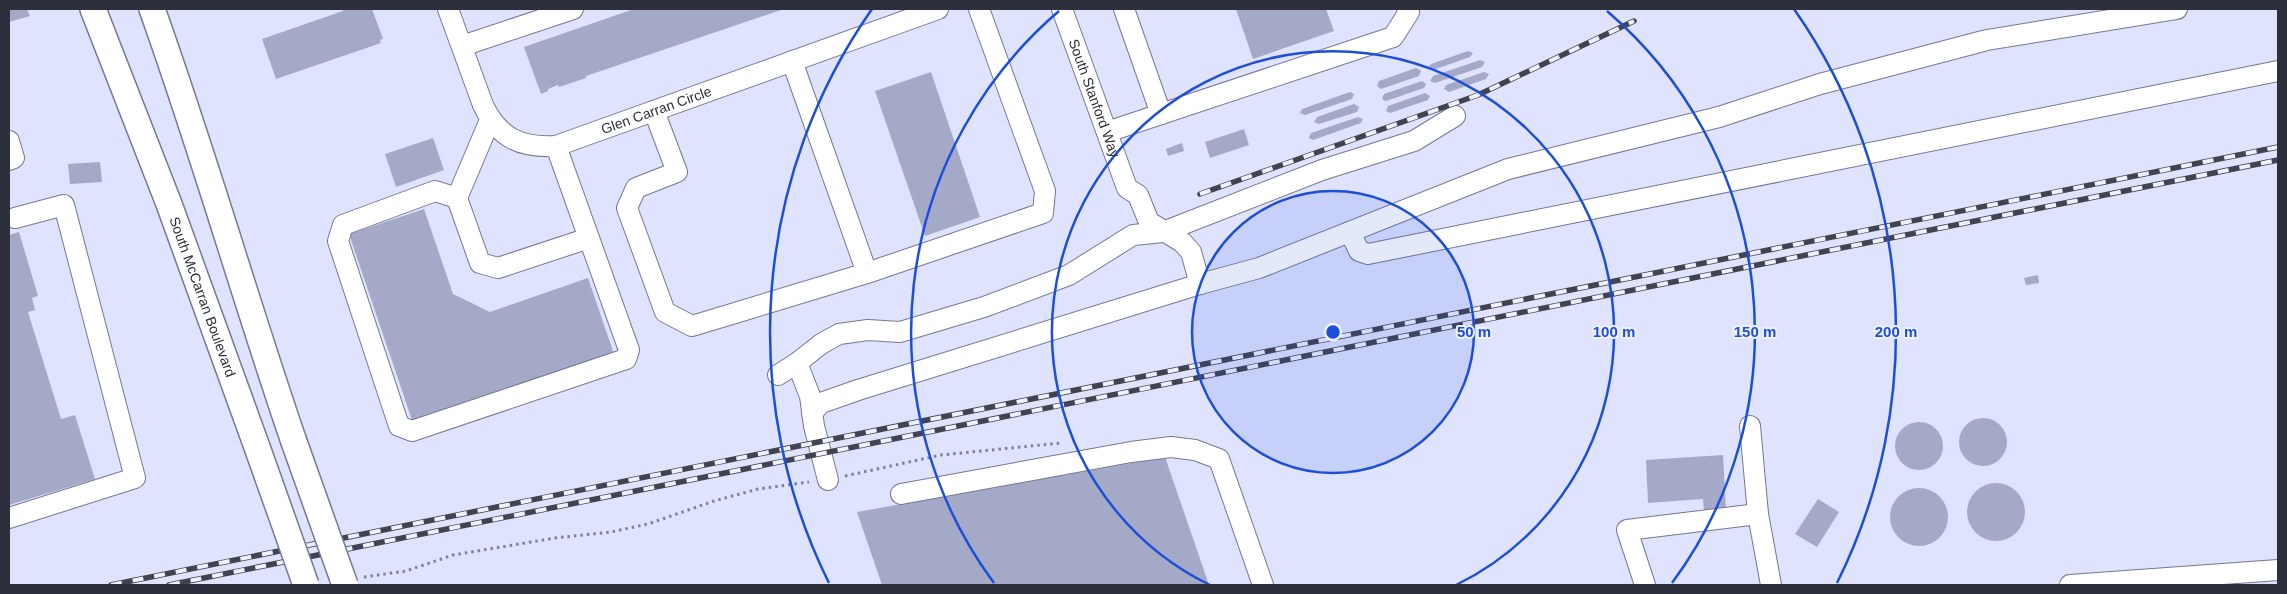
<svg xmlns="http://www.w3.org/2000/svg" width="2287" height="594" font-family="Arial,sans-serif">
<rect width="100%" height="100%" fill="#dfe3fd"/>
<!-- building -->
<g fill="#a4a9c8">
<polygon points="9,9 27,9 30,16 9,22"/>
<polygon points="343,9 372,9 383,39 380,40 381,43 276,79 262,39 343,11"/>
<polygon points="634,9 781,9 781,10 586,76 586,78 559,87 558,85 548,89 548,91 541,94 524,47"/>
<polygon points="1236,9 1326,9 1334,31 1253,59"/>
<polygon points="1468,51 1473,53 1470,57 1433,70 1428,68 1431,64"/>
<polygon points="1480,60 1485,62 1482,67 1435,83 1430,81 1433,76"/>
<polygon points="1416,68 1421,71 1419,76 1381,89 1377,86 1379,81"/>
<polygon points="931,72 980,217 925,236 875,91"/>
<polygon points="1484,72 1489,74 1486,79 1449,92 1444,89 1446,85"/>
<polygon points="1422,81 1426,84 1424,88 1386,101 1382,99 1384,94"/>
<polygon points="1350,92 1354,94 1352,99 1305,115 1300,113 1302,109"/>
<polygon points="1425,93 1430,96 1428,100 1390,113 1386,111 1388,106"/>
<polygon points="1354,104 1359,107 1357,112 1319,124 1314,122 1317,117"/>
<polygon points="1358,117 1363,119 1361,123 1313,140 1309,138 1311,133"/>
<polygon points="1244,129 1249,145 1210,158 1205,142"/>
<polygon points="433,138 444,170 396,187 385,154"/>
<polygon points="1182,143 1184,151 1168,156 1166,149"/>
<polygon points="100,162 102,182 70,184 68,164"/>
<polygon points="424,209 453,294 490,312 588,278 614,354 413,423 349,234"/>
<polygon points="19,232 38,296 32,298 35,310 28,312 61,419 75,415 95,479 9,505 9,235"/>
<polygon points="2038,275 2039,283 2026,285 2024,278"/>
<circle cx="1983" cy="442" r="24"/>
<circle cx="1919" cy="446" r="24"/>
<polygon points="1723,455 1726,511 1704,512 1703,499 1648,503 1646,460"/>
<polygon points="1165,457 1209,585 882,585 857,512"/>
<circle cx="1996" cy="512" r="29"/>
<circle cx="1919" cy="517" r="29"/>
<polygon points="1818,499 1839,512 1817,547 1795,534"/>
</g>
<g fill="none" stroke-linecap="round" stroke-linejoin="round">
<defs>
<g id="minor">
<path id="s1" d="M448,9L483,105C499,138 520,148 556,146L938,9"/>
<path id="s2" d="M1062,9L1127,188L1138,195L1149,222L1182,242L1191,252L1200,284"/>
<polyline points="1124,9 1161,114"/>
<polyline points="462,46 573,9"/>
<polyline points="792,61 867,273"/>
<polyline points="654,111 677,172 636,188 627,208 665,312 692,326 867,273 1043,213 1045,191 979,9"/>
<polyline points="1107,132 1393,37 1409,12 1407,9"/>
<polyline points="9,141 14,158 9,160"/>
<polyline points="556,146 629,350 626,359 412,431 399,426 338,241 343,225 435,191 457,198 480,263 498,268 589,238"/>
<polyline points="457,198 490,120"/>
<polyline points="1350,232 1359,251 1368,254 1383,251 2278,71"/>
<polyline points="797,363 810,396 814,426 828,480"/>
<polyline points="778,375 797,363 821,344 839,334 868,330 900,332 984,307 1069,275 1133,235 1163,232 1322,170 1414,141 1455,116"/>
<polyline points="812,413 821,403 858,390 1200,284 1259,268 1508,169 1719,117 1820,84 1987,40 2177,9"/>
<polyline points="1750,426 1758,514"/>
<polyline points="901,494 1131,452 1171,447 1195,450 1219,459 1263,585"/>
<polyline points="9,518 135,478 64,205 15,218"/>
<polyline points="1645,585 1627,530 1758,514 1771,585"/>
<polyline points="2070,585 2278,570"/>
</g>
<g id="major">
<path id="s3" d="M93,9L169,204L257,447"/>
<path d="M152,9C203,151 244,296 293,439"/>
</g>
</defs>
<!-- minor casing -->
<use href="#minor" stroke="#747895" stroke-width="22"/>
<!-- major casing -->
<use href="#major" stroke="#747895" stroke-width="28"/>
<!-- path -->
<g stroke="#7f8295" stroke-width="3" stroke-dasharray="2.5 4" stroke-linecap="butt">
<polyline points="845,476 941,455 1061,443"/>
<polyline points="364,577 406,571 453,555 555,538 611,532 648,524 714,501 758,489 809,482"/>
</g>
<!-- minor -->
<use href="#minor" stroke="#fff" stroke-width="20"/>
<!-- major -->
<use href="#major" stroke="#fff" stroke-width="25"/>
<defs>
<g id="rail">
<polyline points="1200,194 1478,95 1634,21"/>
<polyline points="111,585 2278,147"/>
<polyline points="169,585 2278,160"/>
</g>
</defs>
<!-- rail casing -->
<use href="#rail" stroke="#414351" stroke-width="5.5"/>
<!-- rail -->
<use href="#rail" stroke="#eff1fe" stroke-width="4" stroke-dasharray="11" stroke-linecap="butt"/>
<defs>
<g id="major-bridge">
<polyline points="293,439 345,585"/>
<polyline points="257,447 306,585"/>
</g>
</defs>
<!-- major-bridge casing -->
<use href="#major-bridge" stroke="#747895" stroke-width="28" stroke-linecap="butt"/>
<!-- major-bridge -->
<use href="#major-bridge" stroke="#fff" stroke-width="25"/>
</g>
<!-- distance rings -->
<circle cx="1333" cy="332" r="141" fill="#1d4ed8" fill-opacity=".12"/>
<g fill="none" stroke="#1d4ed8" stroke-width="2.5">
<circle cx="1333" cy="332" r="141"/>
<path d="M1210 585A281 281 0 1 1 1456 585"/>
<path d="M994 583A422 422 0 0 1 1059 11M1607 11A422 422 0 0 1 1672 583"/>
<path d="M829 583A563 563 0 0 1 872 9M1794 9A563 563 0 0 1 1837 583"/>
</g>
<g text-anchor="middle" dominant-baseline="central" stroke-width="4" stroke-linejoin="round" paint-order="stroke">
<!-- street labels -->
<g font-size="14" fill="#2d2f3c" stroke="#eff1fe">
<text stroke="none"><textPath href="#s2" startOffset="95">South Stanford Way</textPath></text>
<text stroke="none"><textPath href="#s1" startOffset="299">Glen Carran Circle</textPath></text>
<text stroke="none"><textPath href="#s3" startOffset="308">South McCarran Boulevard</textPath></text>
</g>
</g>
<circle cx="1333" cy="332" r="8" fill="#1d4ed8" stroke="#eff1fe" stroke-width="2.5"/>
<g font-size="15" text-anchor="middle" font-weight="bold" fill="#1d4ed8" stroke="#eff1fe" stroke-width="4" stroke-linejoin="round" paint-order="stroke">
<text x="1474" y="337">50 m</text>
<text x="1614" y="337">100 m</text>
<text x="1755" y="337">150 m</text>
<text x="1896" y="337">200 m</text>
</g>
<!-- border -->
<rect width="2287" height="594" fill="none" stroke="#2d2f3c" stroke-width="20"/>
</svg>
